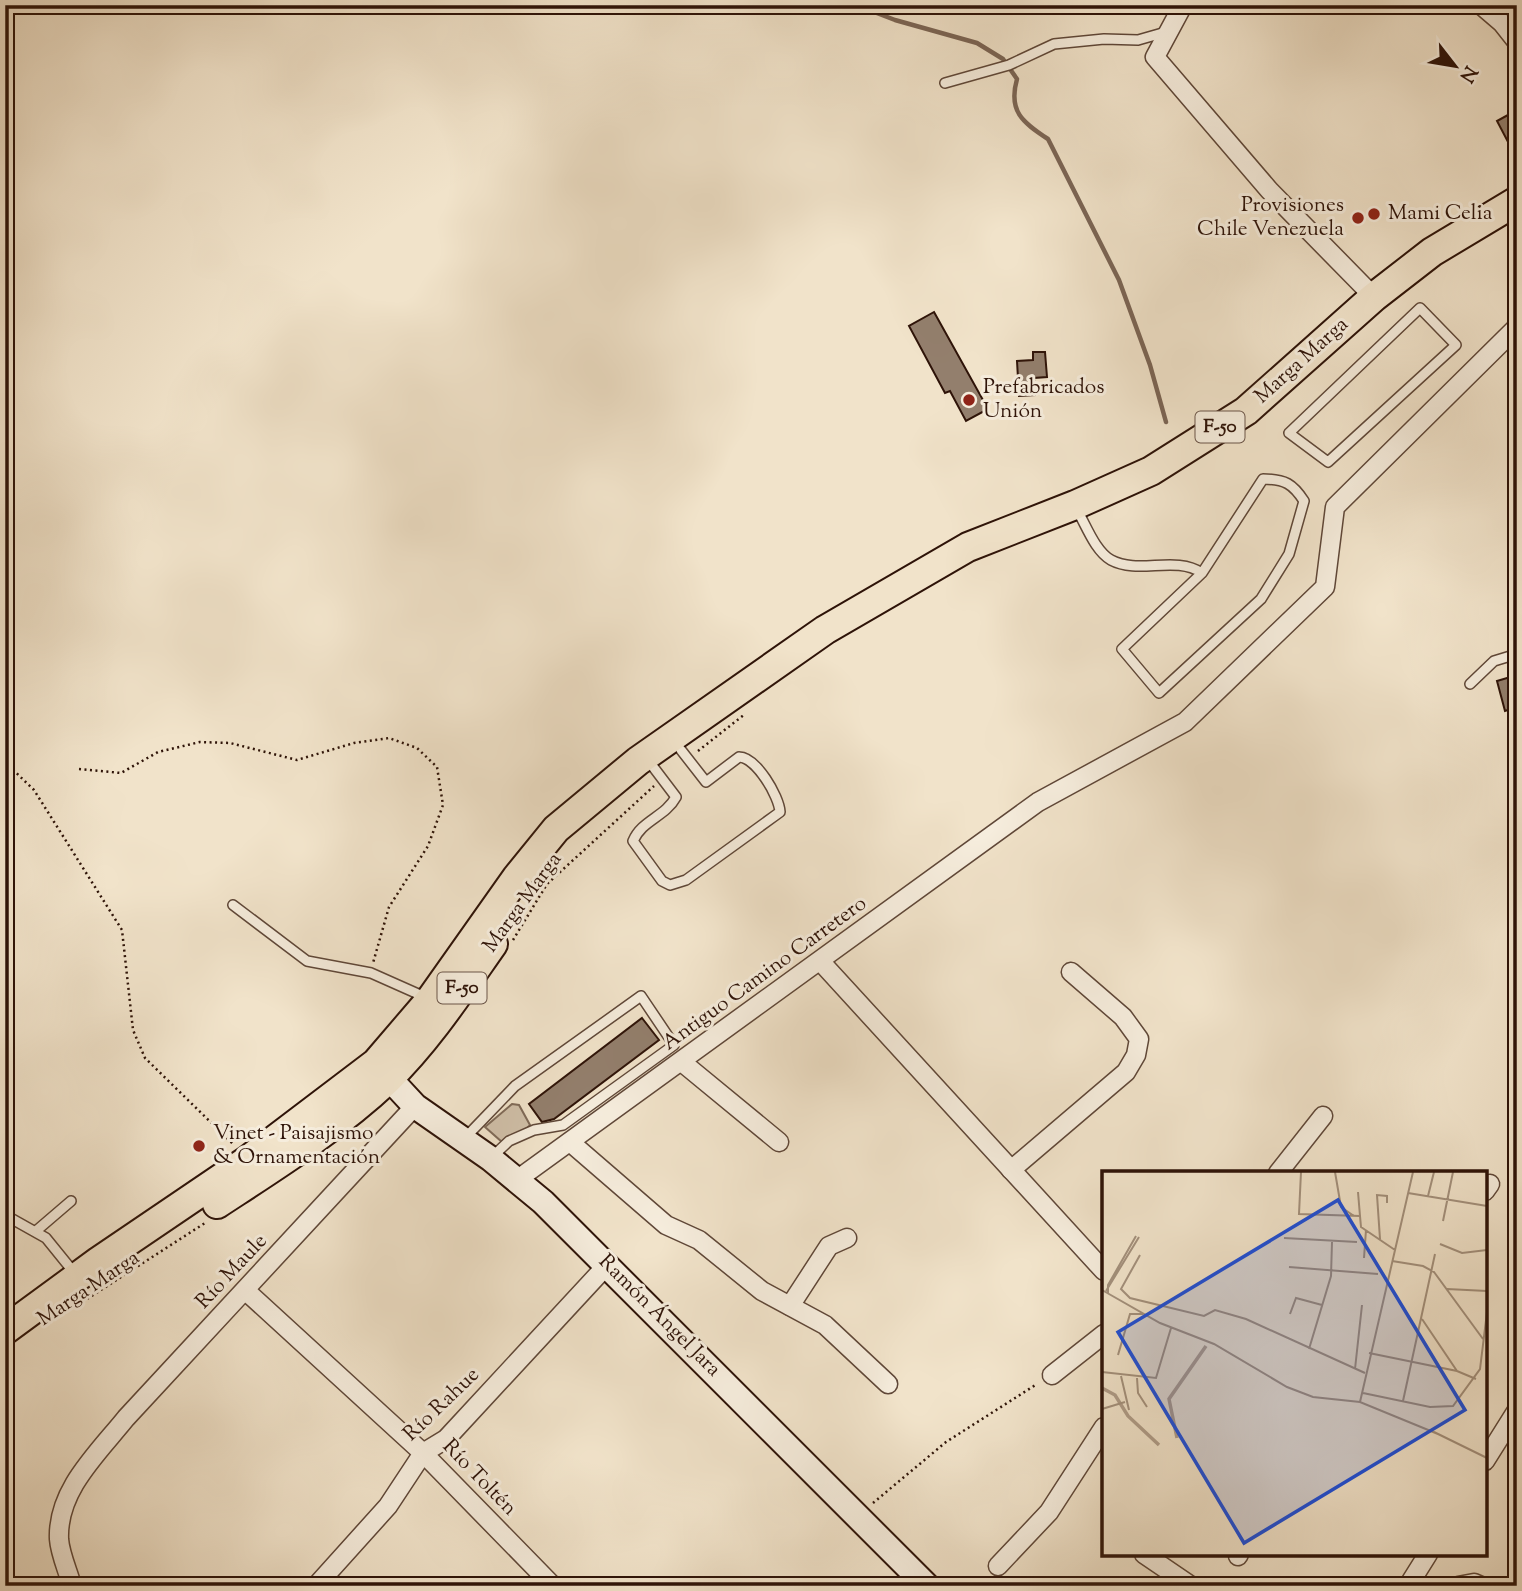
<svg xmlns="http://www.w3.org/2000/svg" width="1522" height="1591" font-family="'Sorts Mill Goudy',serif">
<rect width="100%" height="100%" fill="#f1e3ca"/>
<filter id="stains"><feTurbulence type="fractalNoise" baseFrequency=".00286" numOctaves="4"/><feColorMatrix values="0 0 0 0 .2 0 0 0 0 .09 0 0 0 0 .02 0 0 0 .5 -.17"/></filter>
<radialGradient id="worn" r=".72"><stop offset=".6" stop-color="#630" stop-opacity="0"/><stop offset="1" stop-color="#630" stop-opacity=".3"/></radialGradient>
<!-- green -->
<path fill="#d0c0a9" stroke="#7f6a58" stroke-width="2" d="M512,1104L519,1105L530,1125C523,1134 510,1132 502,1142L485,1127Z"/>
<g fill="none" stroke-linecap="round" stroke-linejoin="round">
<!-- stream -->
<path stroke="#7b6555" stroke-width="4.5" d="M856,5L895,20L977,43L1003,59L1017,79C1008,111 1022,122 1048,139L1119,280L1150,365L1166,422"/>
</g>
<!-- building -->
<g fill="#937f6d" stroke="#2e1308" stroke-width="2">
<polygon points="1517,110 1517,159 1497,121"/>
<polygon points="934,312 988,409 966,421 950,391 945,393 909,326"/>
<polygon points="1033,352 1045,352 1047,377 1034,378 1035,395 1019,396 1017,361 1033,360"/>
<polygon points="1517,675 1517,707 1505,711 1497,681"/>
<polygon points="642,1018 659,1040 554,1119 542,1122 529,1104"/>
</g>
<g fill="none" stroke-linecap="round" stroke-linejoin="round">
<defs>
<g id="service">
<polyline points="945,83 1009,65 1054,44 1104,39 1138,40 1166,32"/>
<polygon points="1420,308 1456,345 1328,462 1289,433"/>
<path d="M1077,510C1086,525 1095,551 1111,560C1139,575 1175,555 1202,573L1122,649L1159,693L1261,599L1289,554L1304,501C1293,484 1285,479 1263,479L1202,573"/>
<polyline points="1470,684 1494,661 1517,654"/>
<path d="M654,768L676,797C665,817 642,820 633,841L662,881L670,885L686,880L780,812C779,796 756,757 739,757L706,782L681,750"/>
<polyline points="233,905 307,961 371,973 425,997"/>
<polyline points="464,1139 515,1086 641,996 674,1045 563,1125 534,1130 509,1141 492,1157"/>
<polyline points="5,1215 46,1238 76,1275"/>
<polyline points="36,1231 71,1201"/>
</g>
<g id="minor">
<polyline points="1183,5 1155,57 1269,190 1374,297"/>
<polyline points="1481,5 1502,23 1517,42"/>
<polyline points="821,962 1104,1271"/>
<polyline points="683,1063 779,1142"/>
<polyline points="570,1142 666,1225 699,1240 762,1291 825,1325 888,1384"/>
<polyline points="1011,1170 1126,1072 1136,1055 1139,1039 1123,1017 1071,972"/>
<polyline points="1278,1173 1323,1116"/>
<polyline points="518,1179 1038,802 1185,722 1325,587 1335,507 1517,327"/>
<polyline points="1485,1191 1490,1184"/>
<polyline points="246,1291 423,1453 553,1586"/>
<polyline points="790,1306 829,1246 847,1238"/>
<polyline points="1052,1375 1104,1334"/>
<polyline points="1485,1461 1517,1410"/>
<polyline points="1144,1554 1191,1586"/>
<polyline points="1238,1556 1239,1554"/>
<polyline points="998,1566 1049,1512 1104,1427"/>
<path d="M72,1586C68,1571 60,1554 59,1539C57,1490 98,1453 126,1418L415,1106"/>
<polyline points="316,1586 388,1506 423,1453 446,1439 608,1264"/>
<polyline points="1408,1586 1428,1554"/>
<polyline points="1458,1586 1474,1583 1481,1586"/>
</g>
<polyline id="secondary" points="376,1064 415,1106 491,1159 543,1202 927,1586"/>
<g id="primary">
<path d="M217,1204C275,1166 336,1128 387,1080C428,1040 460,991 493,944"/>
<polyline points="5,1330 99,1261 248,1160 376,1063 430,1000 517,877 556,829 638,761 825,630 968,547 1075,505 1151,471 1246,411 1374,297 1432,252 1517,201"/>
</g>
</defs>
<!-- service casing -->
<use href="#service" stroke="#5f4738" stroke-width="12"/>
<!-- minor casing -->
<use href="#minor" stroke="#5f4738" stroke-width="21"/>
<!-- secondary casing -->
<use href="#secondary" stroke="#2e1308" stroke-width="28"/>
<!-- primary casing -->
<use href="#primary" stroke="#2e1308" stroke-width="32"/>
<!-- path -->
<g stroke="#2e1308" stroke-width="2.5" stroke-dasharray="2 3.5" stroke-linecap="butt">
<polyline points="698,751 745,714"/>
<polyline points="5,762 34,790 122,930 133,1030 145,1058 234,1145"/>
<polyline points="79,769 121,773 158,752 200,742 230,743 297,760 354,743 389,738 417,748 437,767 443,805 428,846 389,907 373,963"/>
<polyline points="513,940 547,884 654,786"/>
<polyline points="87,1299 205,1223"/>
<polyline points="873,1503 946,1442 1037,1384"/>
<polyline points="980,1586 987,1578"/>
</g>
<!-- service -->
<use href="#service" stroke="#f6eddd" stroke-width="9"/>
<!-- minor -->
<use href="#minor" stroke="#f6eddd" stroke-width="18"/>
<!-- secondary -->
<use href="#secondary" stroke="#f6eddd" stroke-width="24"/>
<!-- primary -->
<use href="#primary" stroke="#f1e3ca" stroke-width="28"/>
</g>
<!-- markers -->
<g fill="#8f2418" stroke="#f6eddd" stroke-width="2.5">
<circle cx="1374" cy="214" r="7"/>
<circle cx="1358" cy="218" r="7"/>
<circle cx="969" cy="400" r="7"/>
<circle cx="199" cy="1146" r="7"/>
</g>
<g text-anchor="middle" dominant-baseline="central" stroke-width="6" stroke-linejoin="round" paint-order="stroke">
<!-- shield labels -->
<g fill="#f6eddd" stroke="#6a5448" stroke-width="2">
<rect x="1195.5" y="411.5" width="49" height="31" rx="5"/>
<rect x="437.5" y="972.5" width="49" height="31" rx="5"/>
</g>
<g font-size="19" font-weight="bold" fill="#2e1308">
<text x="1220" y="427">F-50</text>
<text x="462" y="988">F-50</text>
</g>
<!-- poi labels -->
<g font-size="21" fill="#2e1308" stroke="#f6eddd" text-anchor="start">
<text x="1344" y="206" text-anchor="end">Provisiones<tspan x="1344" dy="24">Chile Venezuela</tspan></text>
<text x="1388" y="214">Mami Celia</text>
<text x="983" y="388">Prefabricados<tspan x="983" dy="24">Unión</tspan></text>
<text x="213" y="1134">Vinet - Paisajismo<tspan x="213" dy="24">&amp; Ornamentación</tspan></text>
</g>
<!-- street labels -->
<g font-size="21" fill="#2e1308" stroke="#f6eddd">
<text transform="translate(1302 361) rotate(-42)">Marga Marga</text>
<text transform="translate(523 903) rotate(-54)">Marga Marga</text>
<text transform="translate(765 974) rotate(-36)">Antiguo Camino Carretero</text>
<text transform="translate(232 1272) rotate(-47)">Río Maule</text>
<text transform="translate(89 1289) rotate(-34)">Marga Marga</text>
<text transform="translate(659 1316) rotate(45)">Ramón Ángel Jara</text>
<text transform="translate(442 1405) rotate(-44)">Río Rahue</text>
<text transform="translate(479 1478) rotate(46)">Río Toltén</text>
</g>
</g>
<!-- overview -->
<g transform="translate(1102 1171)">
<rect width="385" height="385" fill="#f1e3ca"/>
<path fill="none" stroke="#af9c88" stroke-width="3.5" d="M0,217L13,224L26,245L57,274M75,267L67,228L104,175"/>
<path fill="none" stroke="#a3907c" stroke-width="2" d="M199,1L197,43L258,45L259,56L293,79M233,1L239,36L252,45M256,21L258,45M306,22L385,35M326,25L332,1M341,50L351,1M182,67L255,71M278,68L275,24L285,25V32M338,73L360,82L385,79M38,84L19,118L28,127L102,145L113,139L144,148L263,202M262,87L264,59M290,90L321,95L332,101L381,168M187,96L276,103M345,118L385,120M0,119L58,152L112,173L185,216L211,226L258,231L336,263M4,120L37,66M6,122V114L34,65M188,143L194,127L220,134M320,148L355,200M207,178L229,105L230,71M267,182L355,200L374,208M16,184L28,143H41M253,198L260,134M0,201L54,207L69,157M19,205L27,239M35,207L36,222L45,236M261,222L328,236L351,235L378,198L385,141M301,230L333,83M258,231L311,1M0,238L23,231M332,261L385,287"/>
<path fill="#1d4ed8" fill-opacity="0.15" stroke="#1d4ed8" stroke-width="3.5" d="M236,29L363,239L142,372L16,161Z"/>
<rect width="385" height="385" fill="none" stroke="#2e1308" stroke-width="3.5"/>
</g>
<!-- margin -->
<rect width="1522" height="1591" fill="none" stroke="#f1e3ca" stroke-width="28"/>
<rect x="7" y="7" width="1508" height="1577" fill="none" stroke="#2e1308" stroke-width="3.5"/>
<rect x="14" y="14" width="1494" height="1563" fill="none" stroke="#2e1308" stroke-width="2"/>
<!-- north arrow -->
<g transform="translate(1455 66) rotate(121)" stroke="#f6eddd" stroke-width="5" paint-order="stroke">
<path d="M0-5L12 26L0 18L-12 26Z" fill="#2e1308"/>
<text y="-10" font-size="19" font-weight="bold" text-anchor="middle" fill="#2e1308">N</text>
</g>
<rect width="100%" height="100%" filter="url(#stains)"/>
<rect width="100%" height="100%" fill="url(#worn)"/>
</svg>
